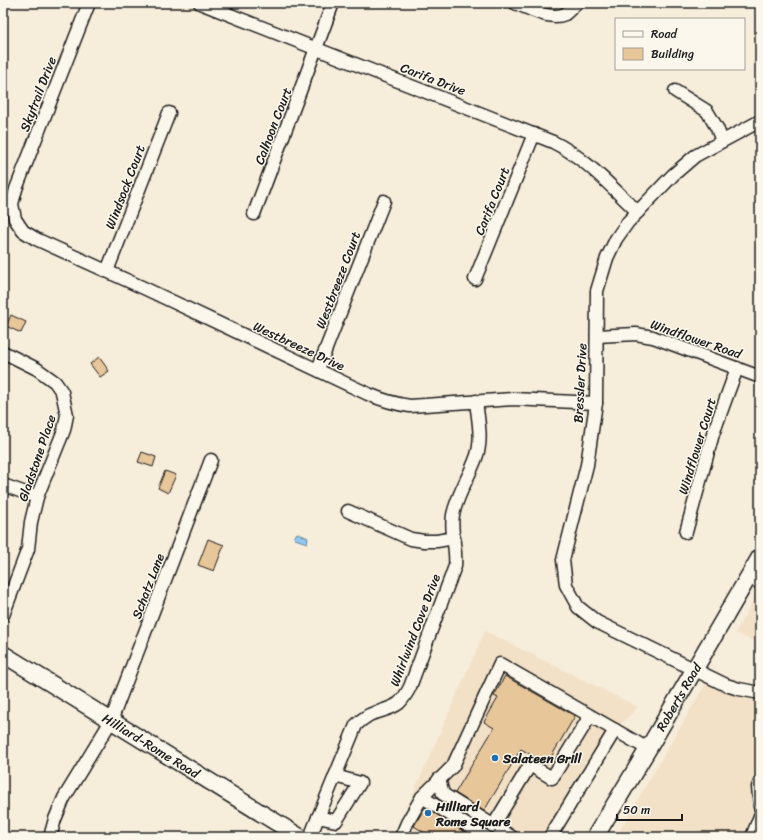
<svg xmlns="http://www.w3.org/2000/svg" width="763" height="840" font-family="Sriracha,sans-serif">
<rect width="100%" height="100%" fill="#f7eddb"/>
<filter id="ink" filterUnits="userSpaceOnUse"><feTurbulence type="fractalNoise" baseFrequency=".025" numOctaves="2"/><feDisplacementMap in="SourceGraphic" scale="8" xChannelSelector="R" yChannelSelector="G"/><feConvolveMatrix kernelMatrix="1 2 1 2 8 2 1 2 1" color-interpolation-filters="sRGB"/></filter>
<g filter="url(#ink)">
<!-- built -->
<g fill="#f2e1c7">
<polygon points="760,589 760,644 735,633"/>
<polygon points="485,631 638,707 615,730 550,837 394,837"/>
<polygon points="710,676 760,693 760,837 616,837"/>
</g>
<!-- water -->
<polygon fill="#94c9f2" stroke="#64849c" points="297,533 308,538 307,543 295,539 294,538"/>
<!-- building -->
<g fill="#e7c699" stroke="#1c1c1c">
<polygon points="11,315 26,322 21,333 6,326"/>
<polygon points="99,357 109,371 100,377 90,364"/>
<polygon points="142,452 156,457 153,467 138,462"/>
<polygon points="165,471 176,475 168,493 158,488"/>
<polygon points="208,539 224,545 214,571 198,565"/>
<polygon points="505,676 575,716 547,764 521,749 484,811 455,793 494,728 484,722 498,698 494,696"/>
<polygon points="425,807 472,837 431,837 414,826"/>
</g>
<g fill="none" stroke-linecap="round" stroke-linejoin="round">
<defs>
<g id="minor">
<path d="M89,3L16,189L12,204L15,219L23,231L36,239L146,289L368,394C382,400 395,404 410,406L513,399L596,403"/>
<path d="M200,3L553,142C586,158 611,187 638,212"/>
<path d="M515,3C529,8 550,21 565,14C569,11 573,6 577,3"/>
<polyline points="675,91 707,111 717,128 722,141"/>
<polyline points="760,121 695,156 673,175 628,222 616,239 607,258 597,291 596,403 587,465 563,560 566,585 578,607 597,622 726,685 739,689 760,693"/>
<polyline points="254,214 333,3"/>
<polyline points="107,271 169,113"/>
<polyline points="475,279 534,134"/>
<polyline points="597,336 636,334 653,337 760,377"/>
<polyline points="3,352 37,369 55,382 62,392 67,415 64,430 37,497 31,522 28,549 3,615"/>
<polyline points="318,369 384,201"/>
<polyline points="3,485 37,497"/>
<polyline points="348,511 411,539 424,541 437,541 454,538"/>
<polyline points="686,532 713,434 737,368"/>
<polyline points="748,577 760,583"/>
<polyline points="439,779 443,794 512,837"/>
<polyline points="760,782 758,787 760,807"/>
<polyline points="422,797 486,837"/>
<polyline points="318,817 336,821 360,783 335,776"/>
<polyline points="493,826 530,765 552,778 590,716"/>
<polyline points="50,837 55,819 64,798 111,721 211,460"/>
<path d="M310,837L356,725C360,721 364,718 369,715C378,711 390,710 399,703C404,698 407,693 410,687L455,566C457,549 450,532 453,515C457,495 469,477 476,458C483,440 478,420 476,401"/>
<polyline points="401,837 407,823 422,797 453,766 500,664 648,749"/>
<polyline points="550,837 615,730"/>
<polyline points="752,837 760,816"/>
</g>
<g id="major">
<path id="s1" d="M3,654L300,837"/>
<path id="s2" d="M595,837L648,749L760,557"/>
</g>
</defs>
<!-- minor casing -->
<use href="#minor" stroke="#1c1c1c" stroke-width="15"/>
<!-- major casing -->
<use href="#major" stroke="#1c1c1c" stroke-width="19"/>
<!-- minor -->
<use href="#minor" stroke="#fbf7ec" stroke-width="12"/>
<!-- major -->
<use href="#major" stroke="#fbf7ec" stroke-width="16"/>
</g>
</g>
<!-- markers -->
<g fill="#1f6fb2" stroke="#fbf7ec" stroke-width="1.5">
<circle cx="495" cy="758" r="4"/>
<circle cx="428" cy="813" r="4"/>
</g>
<g text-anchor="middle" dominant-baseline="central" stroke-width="3" stroke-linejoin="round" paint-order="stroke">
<!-- street labels -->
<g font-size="13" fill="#1c1c1c" stroke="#fbf7ec">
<text transform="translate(433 79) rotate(21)">Carifa Drive</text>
<text transform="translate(38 94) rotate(-69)">Skytrail Drive</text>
<text transform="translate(273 126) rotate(-69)">Calhoon Court</text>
<text transform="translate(125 187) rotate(-69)">Windsock Court</text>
<text transform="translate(492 201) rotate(-68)">Carifa Court</text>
<text transform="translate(338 280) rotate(-69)">Westbreeze Court</text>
<text transform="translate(696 339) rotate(19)">Windflower Road</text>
<text transform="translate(299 346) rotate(25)">Westbreeze Drive</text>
<text transform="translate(580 383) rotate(-87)">Bressler Drive</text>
<text transform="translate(697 446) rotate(-73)">Windflower Court</text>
<text transform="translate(37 458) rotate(-71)">Gladstone Place</text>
<text transform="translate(148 586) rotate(-69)">Schatz Lane</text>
<text transform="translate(415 630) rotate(-69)">Whirlwind Cove Drive</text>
<text stroke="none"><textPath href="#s2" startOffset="163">Roberts Road</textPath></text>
<text stroke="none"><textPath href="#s1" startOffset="174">Hilliard-Rome Road</textPath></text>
</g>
<!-- poi labels -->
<g font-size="13" font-weight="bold" fill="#1c1c1c" stroke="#fbf7ec" text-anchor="start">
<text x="503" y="758">Salateen Grill</text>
<text x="436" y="806">Hilliard<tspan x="436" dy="15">Rome Square</tspan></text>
</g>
</g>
<!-- margin -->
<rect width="763" height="840" fill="none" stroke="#fbf7ec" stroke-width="16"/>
<rect x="8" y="8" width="747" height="824" fill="none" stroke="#1c1c1c" stroke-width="1.5" filter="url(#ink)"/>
<!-- legend -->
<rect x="615" y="18" width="130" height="52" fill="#fbf7ec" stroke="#a29f99"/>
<rect x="623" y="31" width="20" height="6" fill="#fbf7ec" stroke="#a29f99"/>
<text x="651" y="38" font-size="12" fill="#1c1c1c">Road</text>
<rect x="623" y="48" width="20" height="12" fill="#e7c699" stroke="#a29f99"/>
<text x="651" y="58" font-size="12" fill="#1c1c1c">Building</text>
<!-- scale -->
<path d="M617 814v6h65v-6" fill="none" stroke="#1c1c1c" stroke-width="2"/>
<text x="623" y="814" font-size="12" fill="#1c1c1c" stroke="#fbf7ec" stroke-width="3" paint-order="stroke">50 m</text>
</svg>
